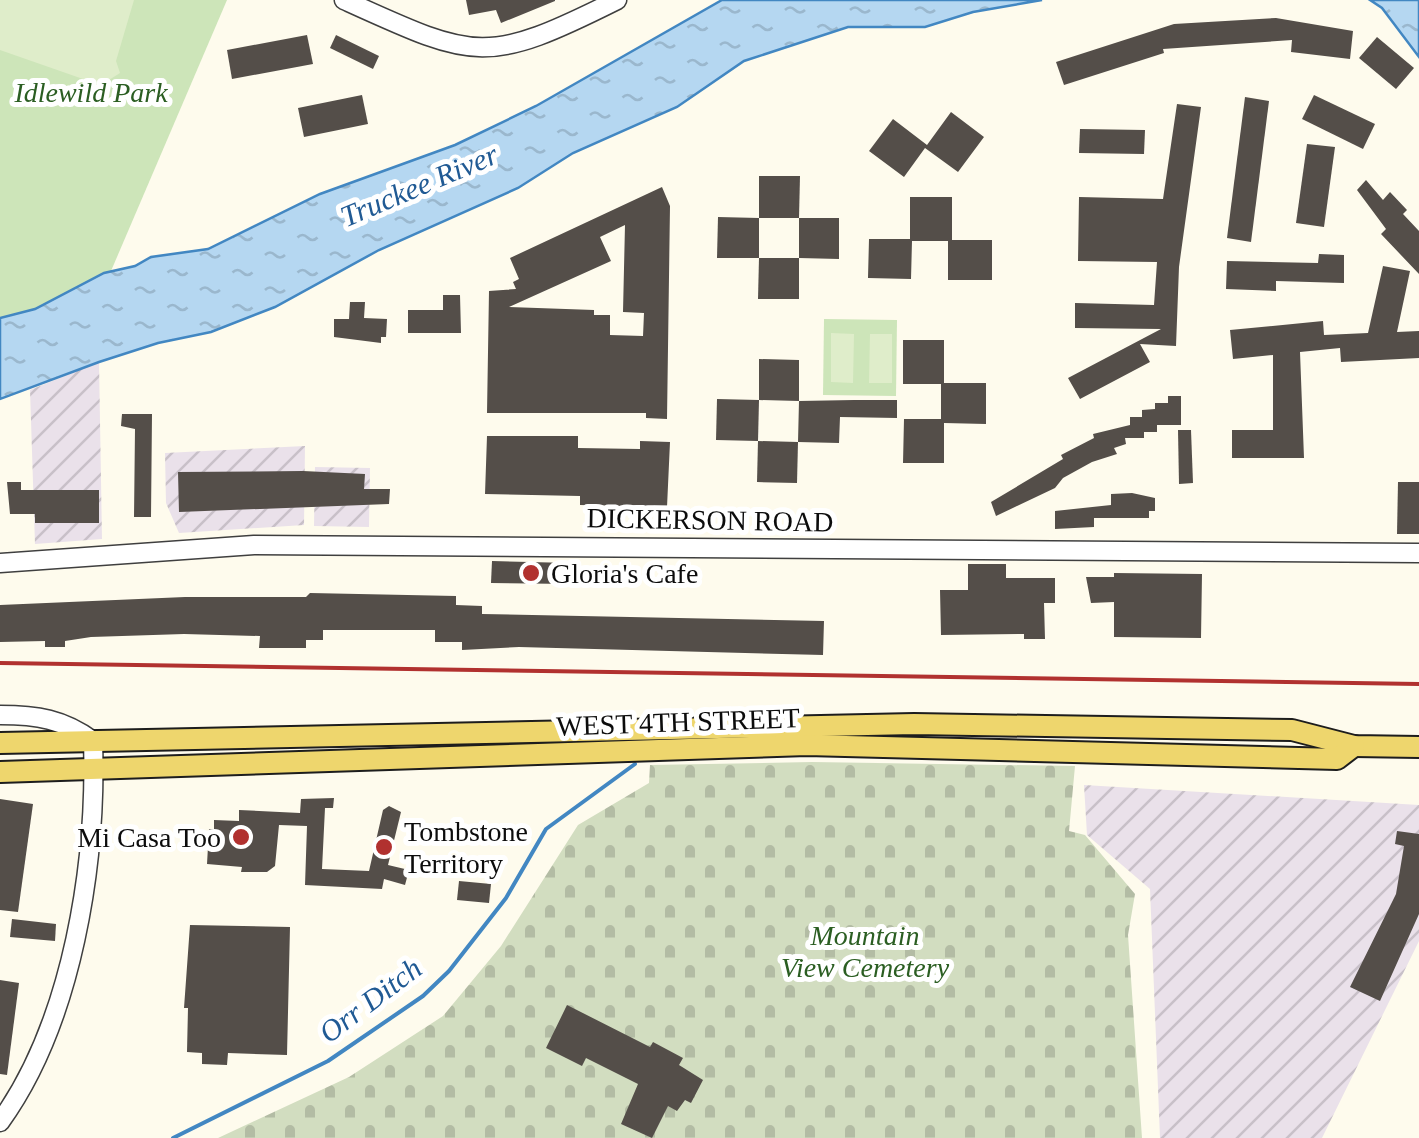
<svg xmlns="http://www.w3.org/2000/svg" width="1419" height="1138" font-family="Georgia,serif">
<defs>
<pattern id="industrial-furrows" width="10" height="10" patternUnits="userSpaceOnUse" patternTransform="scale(2.5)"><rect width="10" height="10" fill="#eae1ea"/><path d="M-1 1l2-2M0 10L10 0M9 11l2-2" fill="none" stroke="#c8c0c8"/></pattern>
<pattern id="cemetery-stones" width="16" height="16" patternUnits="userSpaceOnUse" patternTransform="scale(2.5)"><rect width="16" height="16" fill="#d2ddc0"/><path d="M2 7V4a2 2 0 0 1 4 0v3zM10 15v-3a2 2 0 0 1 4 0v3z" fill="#b3bca4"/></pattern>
<pattern id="water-ripples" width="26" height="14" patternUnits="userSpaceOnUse" patternTransform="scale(2.5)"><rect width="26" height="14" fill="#b5d7f1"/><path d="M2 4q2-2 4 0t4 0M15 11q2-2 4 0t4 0" fill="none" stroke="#9ab7cd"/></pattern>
</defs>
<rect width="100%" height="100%" fill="#fefbed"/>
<!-- industrial -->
<g fill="url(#industrial-furrows)">
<polygon points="99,362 102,539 35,544 30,390"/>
<polygon points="305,446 304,525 179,533 166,503 165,453"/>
<polygon points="315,467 370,468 369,527 314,526"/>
<polygon points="1084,785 1419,805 1419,941 1322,1138 1160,1138 1150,889 1087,835"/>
</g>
<!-- cemetery -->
<polygon fill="url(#cemetery-stones)" points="812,762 1075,766 1069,831 1085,835 1135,894 1128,935 1142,1138 218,1138 349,1077 443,1016 501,946 578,825 649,783 650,765"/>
<!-- park -->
<g fill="#cde5b9">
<polygon points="0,0 227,0 111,271 35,309 0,318"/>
<polygon points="824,319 897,320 896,396 823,395"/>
</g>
<!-- pitch -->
<g fill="#dfedca">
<polygon points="0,0 134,0 116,61 120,73 93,90 83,79 0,50"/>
<polygon points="831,333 854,334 853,383 831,382"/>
<polygon points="870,334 892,334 892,383 869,383"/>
</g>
<!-- water -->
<g fill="url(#water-ripples)" stroke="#4287c2" stroke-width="2.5">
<polygon points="722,0 1042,0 973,12 925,27 848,27 744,61 677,107 573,153 518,188 379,250 275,307 211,332 158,343 99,362 0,399 0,318 35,309 104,273 135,266 151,257 208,249 320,194 455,145 536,106"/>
<polygon points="1370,0 1419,0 1419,57 1382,8"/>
</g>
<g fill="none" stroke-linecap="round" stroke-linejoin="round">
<!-- stream -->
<polyline stroke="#4287c2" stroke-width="4" points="173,1138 328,1061 423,996 449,971 506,898 546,829 635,764"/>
</g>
<!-- building -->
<g fill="#544e49" fill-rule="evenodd">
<polygon points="466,0 555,0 555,1 501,23 496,10 469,15"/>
<polygon points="1276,18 1353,31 1350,59 1291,52 1292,40 1163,49 1164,53 1064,85 1056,62 1174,24"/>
<polygon points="307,35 313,64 232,79 227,50"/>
<polygon points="336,35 379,56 373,69 330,48"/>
<polygon points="1377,37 1414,68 1396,89 1359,58"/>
<polygon points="362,95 368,124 304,137 298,108"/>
<polygon points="1314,95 1375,124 1363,149 1302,119"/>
<polygon points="1245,97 1269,101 1251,242 1227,238"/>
<polygon points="1177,104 1201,107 1179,267 1176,346 1140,344 1150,362 1080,399 1068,378 1161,329 1075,328 1075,303 1154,305 1157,262 1078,261 1079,197 1163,199"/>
<polygon points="951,112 984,137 958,172 925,148 904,177 869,151 893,119 927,145"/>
<polygon points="1080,129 1145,130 1144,154 1079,153"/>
<polygon points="1307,144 1335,147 1324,227 1296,223"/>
<polygon points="759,176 800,176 799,218 759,218"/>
<polygon points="1366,180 1383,200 1390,192 1407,210 1403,214 1419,231 1419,274 1381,234 1386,229 1357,190"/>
<path d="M662,187L670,206L667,419L646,418V413H487L489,291L516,289L513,282L519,279L510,258ZM625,225L623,312L644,313L643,336L610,335V315H594V310L509,307L611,261L600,237Z"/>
<polygon points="910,197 952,197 952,240 992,240 992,280 948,280 948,241 912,241 911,279 868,278 869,239 910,239"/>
<polygon points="718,217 759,218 759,258 717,258"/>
<polygon points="799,218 839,218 839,259 799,258"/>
<polygon points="1319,254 1344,255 1344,283 1276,281 1276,291 1226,289 1227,261 1318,263"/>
<polygon points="759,258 799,258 799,299 758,299"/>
<polygon points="1383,266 1410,271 1397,332 1419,331 1419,358 1341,362 1340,348 1300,352 1304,458 1232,458 1232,430 1273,430 1273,355 1233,359 1230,330 1323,321 1324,335 1368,333"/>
<polygon points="443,295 460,295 461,333 408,333 408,310 443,310"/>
<polygon points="350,302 365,302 364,318 387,319 386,337 381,337 381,343 334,337 334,319 349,319"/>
<polygon points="903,340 944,340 944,383 986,383 986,424 944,423 944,463 903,463 904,419 941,419 941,384 903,384"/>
<polygon points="759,359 799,360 799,401 759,400"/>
<polygon points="1168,396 1181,396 1181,425 1157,425 1157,432 1144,432 1144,438 1125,438 1126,444 1114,448 1117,454 1092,462 1063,478 1055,488 996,516 991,502 1063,459 1061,455 1094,438 1093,434 1130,425 1130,417 1142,417 1142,410 1155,409 1155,403 1168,403"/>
<polygon points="717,399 759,400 758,441 716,440"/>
<polygon points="854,400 897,400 897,418 840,417 839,443 798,442 799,401"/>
<polygon points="122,414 152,414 151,517 134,517 135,429 121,426"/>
<polygon points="1178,430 1191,430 1193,483 1179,484"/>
<polygon points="487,436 578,436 578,448 640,449 640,441 670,442 667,507 580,505 580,496 485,494"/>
<polygon points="758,441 798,442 797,483 757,482"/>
<polygon points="303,471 365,474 364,489 390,489 389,504 179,512 178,472"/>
<polygon points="7,482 21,482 21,490 99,490 99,523 35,523 35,514 10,514"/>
<polygon points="1398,482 1419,482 1419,534 1397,534"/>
<polygon points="1132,493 1155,498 1155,511 1149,511 1149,518 1094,518 1094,527 1055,529 1055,511 1111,505 1111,494"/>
<polygon points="492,561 571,563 571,584 491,583"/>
<polygon points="968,564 1006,564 1006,578 1055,578 1055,603 1044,603 1045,639 1024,639 1024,634 941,635 940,590 968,590"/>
<polygon points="1114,573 1202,574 1201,638 1114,637 1114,602 1091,603 1086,577 1114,577"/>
<polygon points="310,593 456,596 456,605 482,606 482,614 824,621 823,655 519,647 462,650 462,642 435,642 435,630 323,630 323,640 306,640 306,648 259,648 260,636 184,634 91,637 65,641 65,647 45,647 45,641 0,642 0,605 185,597 306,597"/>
<polygon points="334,798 333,808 325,808 322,869 369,871 383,810 389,806 401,812 388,865 409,870 405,885 384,879 382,889 305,885 307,826 279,825 275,866 267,872 241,872 242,867 207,864 209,829 214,829 214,820 239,821 239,810 300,813 301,799"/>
<polygon points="0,799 33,804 18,912 0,910"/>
<polygon points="1397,831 1419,834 1419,914 1380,1001 1350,987 1396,894 1404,846 1395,844"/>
<polygon points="459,881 491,884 489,903 457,900"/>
<polygon points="12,919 56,924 55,941 10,937"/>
<polygon points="190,925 290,927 287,1055 228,1053 227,1065 202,1064 202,1053 187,1052 188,1008 184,1008"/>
<polygon points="0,980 19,983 7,1075 0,1074"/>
<polygon points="567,1005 650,1047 653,1042 683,1058 679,1065 703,1080 691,1103 685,1100 677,1111 668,1106 652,1138 621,1124 638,1084 586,1058 582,1066 546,1048"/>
</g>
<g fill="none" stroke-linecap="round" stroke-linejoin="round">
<defs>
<g id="minor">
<path d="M344,0C476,60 485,66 617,0"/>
<polyline points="0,563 254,545 1419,553"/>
<path d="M0,715C37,715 63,719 93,741C97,863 73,1021 0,1122"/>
</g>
<g id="major">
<polyline points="0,743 914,724 1292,730 1354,746 1419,747"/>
<polyline points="0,772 807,745 1337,759 1354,746"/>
</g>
</defs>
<!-- minor casing -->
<use href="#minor" stroke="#3f3f3f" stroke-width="21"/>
<!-- major casing -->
<use href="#major" stroke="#1d1d1d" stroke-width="24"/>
<!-- minor -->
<use href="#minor" stroke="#fff" stroke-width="18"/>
<!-- major -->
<use href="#major" stroke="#eed66d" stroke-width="20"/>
<!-- rail -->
<polyline stroke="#b1312f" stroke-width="4" points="0,663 1419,684"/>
</g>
<!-- markers -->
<g fill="#b1312f" stroke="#fff" stroke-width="4">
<circle cx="531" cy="573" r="10"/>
<circle cx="241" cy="837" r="10"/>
<circle cx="384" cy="847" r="10"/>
</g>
<g text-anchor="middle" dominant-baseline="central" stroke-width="10" stroke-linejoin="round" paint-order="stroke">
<!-- park labels -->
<g font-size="28" font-style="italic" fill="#2b5e22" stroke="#fff">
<text x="91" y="92">Idlewild Park</text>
<text x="865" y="935">Mountain<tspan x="865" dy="32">View Cemetery</tspan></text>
</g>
<!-- street labels -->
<g font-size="28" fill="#0c0c0c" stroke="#fff">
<text transform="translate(710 520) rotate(1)">DICKERSON ROAD</text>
<text transform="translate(678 722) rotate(-2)">WEST 4TH STREET</text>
</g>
<!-- poi labels -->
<g font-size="28" fill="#0c0c0c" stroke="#fff" text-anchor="start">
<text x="551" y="573">Gloria's Cafe</text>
<text x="404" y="831">Tombstone<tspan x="404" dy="32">Territory</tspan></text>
<text x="221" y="837" text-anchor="end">Mi Casa Too</text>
</g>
<!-- water labels -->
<g font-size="30" font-style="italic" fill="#205a94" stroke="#fff">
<text transform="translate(419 185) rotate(-23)">Truckee River</text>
<text transform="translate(370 1000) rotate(-37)">Orr Ditch</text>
</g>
</g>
</svg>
